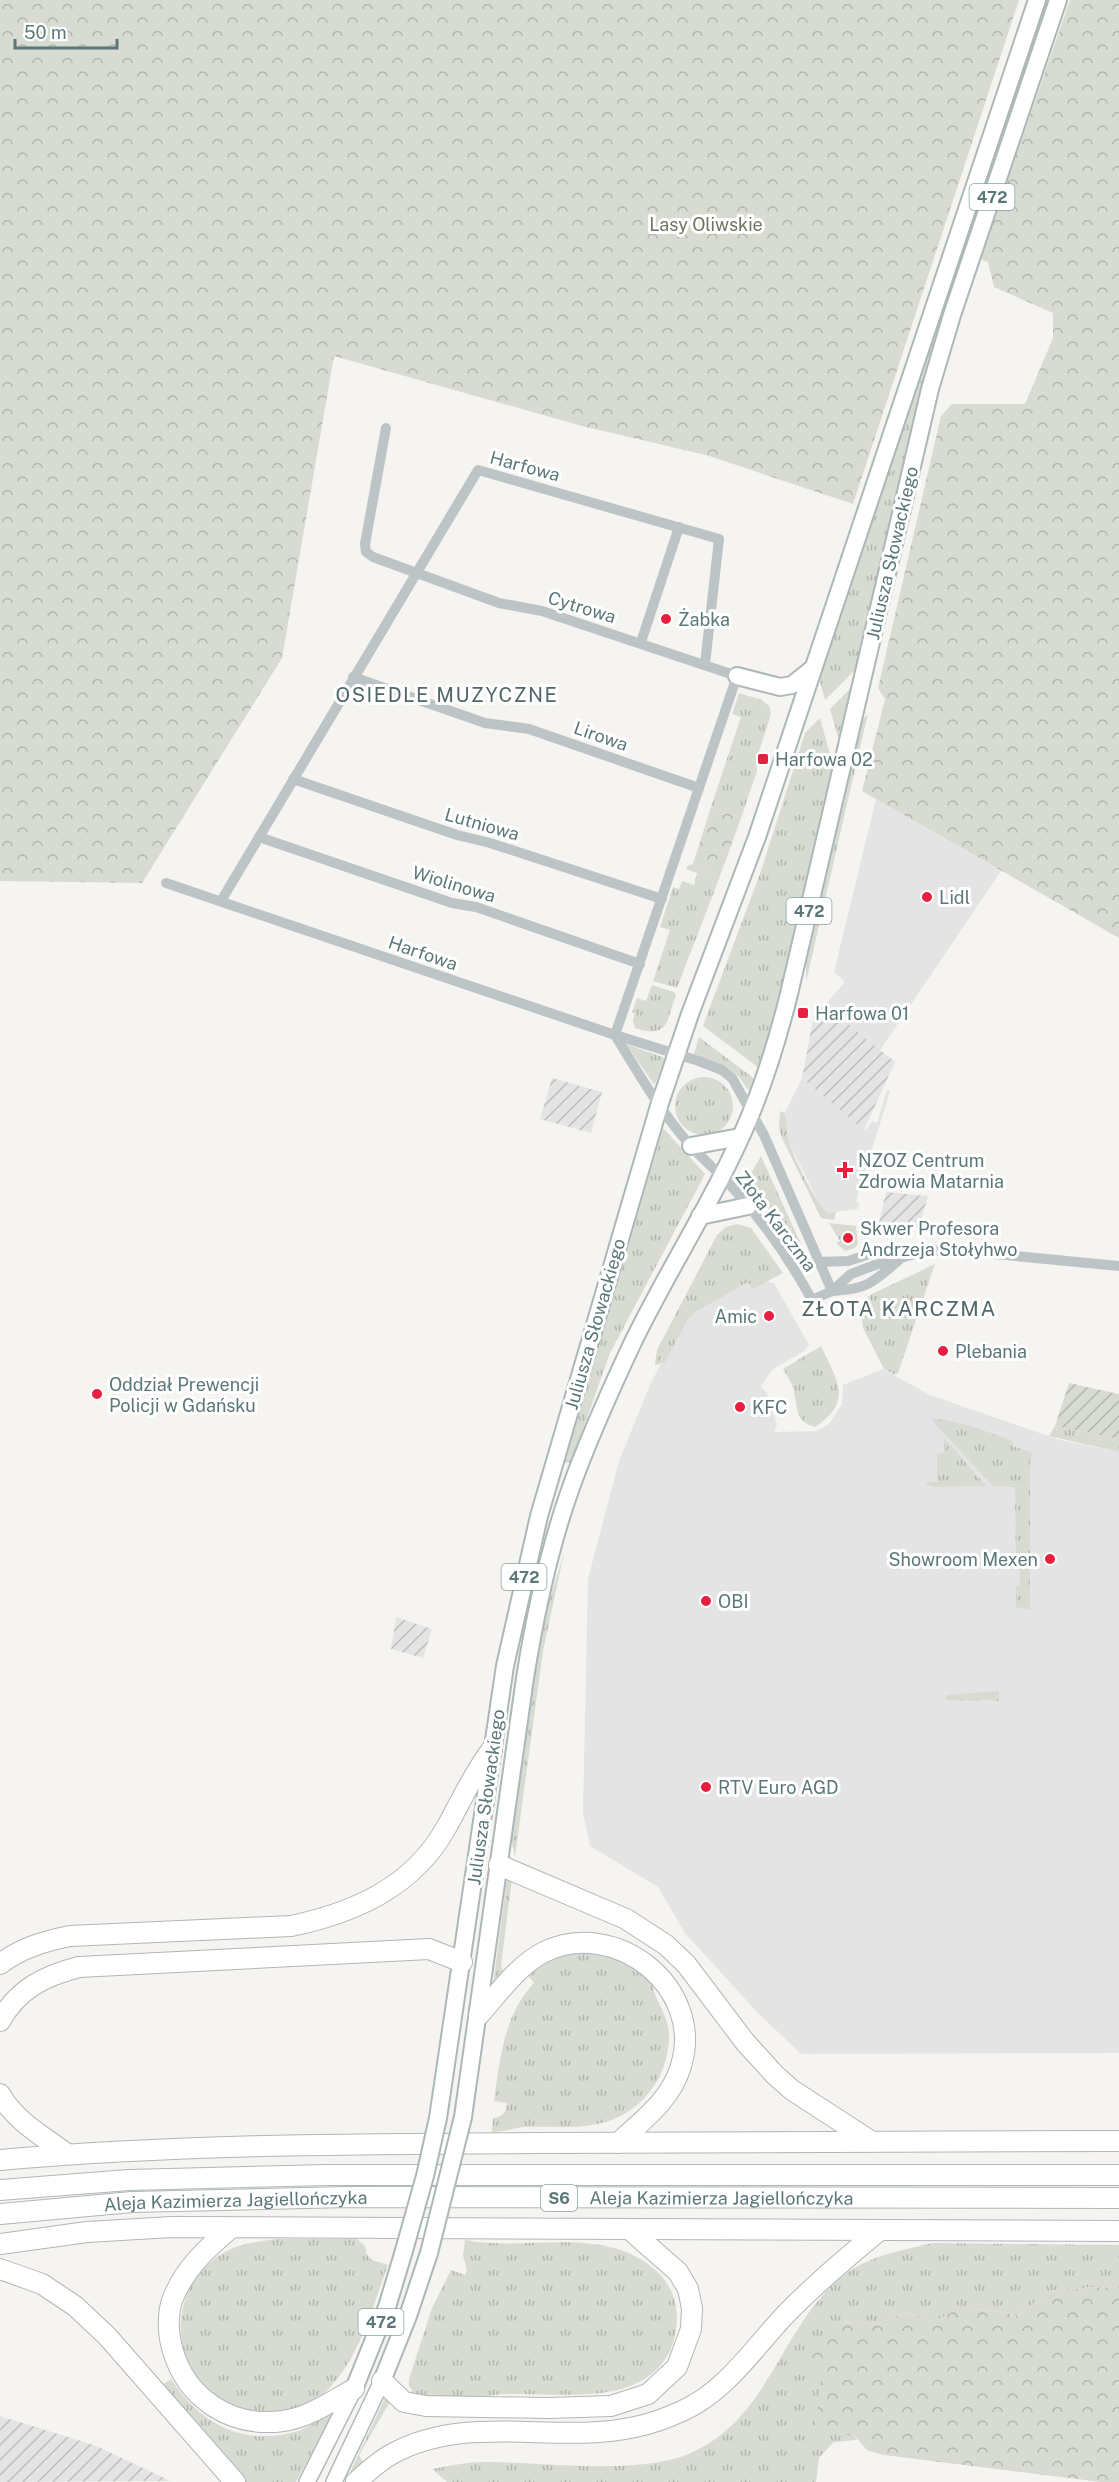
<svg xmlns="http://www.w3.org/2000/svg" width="1119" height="2482" font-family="'Public Sans',sans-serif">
<defs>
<pattern id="industrial-furrows" width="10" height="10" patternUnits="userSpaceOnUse" patternTransform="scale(1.5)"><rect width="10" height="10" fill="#e3e4e3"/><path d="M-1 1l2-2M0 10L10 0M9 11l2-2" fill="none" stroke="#bbbebd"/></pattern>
<pattern id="grass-tufts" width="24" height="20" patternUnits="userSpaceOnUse" patternTransform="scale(1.5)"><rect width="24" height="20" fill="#d8dbd1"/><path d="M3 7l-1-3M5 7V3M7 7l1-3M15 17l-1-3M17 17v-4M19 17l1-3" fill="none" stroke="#b2b6ae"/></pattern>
<pattern id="forest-crowns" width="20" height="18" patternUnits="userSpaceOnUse" patternTransform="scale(1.5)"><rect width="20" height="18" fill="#d8dbd1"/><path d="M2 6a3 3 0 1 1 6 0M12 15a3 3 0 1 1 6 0" fill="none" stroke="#b2b6ae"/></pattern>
<pattern id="garden-furrows" width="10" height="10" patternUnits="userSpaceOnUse" patternTransform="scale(1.5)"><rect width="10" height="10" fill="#d8dbd1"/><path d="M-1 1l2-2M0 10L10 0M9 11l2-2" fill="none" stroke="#b2b6ae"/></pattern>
</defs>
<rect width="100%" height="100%" fill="#f6f4f1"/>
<!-- built -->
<g fill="#e3e4e3">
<polygon points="876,799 1001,871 880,1050 824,1006 845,982 834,972"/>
<polygon points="802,1078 866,1130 872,1121 877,1123 887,1090 890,1091 856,1201 859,1202 858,1209 828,1213 822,1209 789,1143 785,1113"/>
<polygon points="740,1277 774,1283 809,1345 804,1351 773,1369 761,1386 767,1393 777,1425 774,1432 817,1431 829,1424 842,1404 843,1385 883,1369 930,1395 1060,1440 1119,1452 1119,2053 801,2054 756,2011 685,1933 658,1887 590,1846 583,1812 588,1579 619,1461 650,1385 683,1320"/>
</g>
<!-- industrial -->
<g fill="url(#industrial-furrows)">
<polygon points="823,1004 895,1062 864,1130 802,1078 814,1014"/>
<polygon points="552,1078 602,1092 591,1133 540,1119"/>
<polygon points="886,1192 928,1196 919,1228 879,1223"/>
<polygon points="396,1617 432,1629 423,1658 391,1649"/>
<polygon points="0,2416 94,2445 171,2481 0,2482"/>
</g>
<!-- grass -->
<g fill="url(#grass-tufts)">
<polygon points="1046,0 1050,0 926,369 856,669 825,700 819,678"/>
<polygon points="852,687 839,740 830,709"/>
<polygon points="739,693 762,700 769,706 771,714 756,761 757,771 741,818 711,807 741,717 732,714"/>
<polygon points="868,715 866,722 806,982 806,962 862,719"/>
<polygon points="820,718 833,765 779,1001 759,1068 703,1026 761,871 805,733"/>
<polygon points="693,864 720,876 677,988 653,981 670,930 660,927 673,887 679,889 682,881 694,885 697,873 686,869 687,866"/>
<path d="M652,985L674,992L676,995C666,1022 669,1039 635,1028L633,1021L635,1013L632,1012L637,998L646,1001Z"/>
<path d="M699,1037L752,1077L755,1081L751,1090L747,1089C735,1066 717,1063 694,1054Z"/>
<polygon points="626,1044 665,1058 655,1084 653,1083"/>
<circle cx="704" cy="1106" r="29"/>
<path d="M780,1111L785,1113C787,1123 787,1133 789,1142C793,1156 817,1206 828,1213L836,1212L834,1220L821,1218L782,1138L779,1128Z"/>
<polygon points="663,1128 705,1174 610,1353 571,1463 565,1462"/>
<polygon points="761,1156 810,1264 809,1265 762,1200 745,1184"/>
<polygon points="829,1223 856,1226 858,1244 855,1248 845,1251 836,1243 840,1241"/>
<polygon points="737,1224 751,1228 783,1273 753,1289 748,1282 697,1311 688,1319 665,1362 655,1365 657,1350 717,1235 726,1227"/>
<polygon points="935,1264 898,1373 895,1375 884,1369 863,1328 861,1309 865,1300 872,1294"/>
<path d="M821,1346C837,1380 854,1402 815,1427C795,1421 798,1409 794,1392C793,1384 787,1376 783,1369Z"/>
<polygon points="934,1418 968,1425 1013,1441 1013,1446 1032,1453 1030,1465 1030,1609 1016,1608 1016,1586 1020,1585 1020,1566 1016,1565 1015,1487 993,1486 935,1424 932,1419"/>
<polygon points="1055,1426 1119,1439 1119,1452 1049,1436"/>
<polygon points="944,1438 947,1441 986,1486 935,1487 927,1485 927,1482 937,1482 937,1454 944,1453"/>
<polygon points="564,1553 543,1651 515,1857 511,1839 535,1661 543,1620"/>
<polygon points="999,1691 999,1701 984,1699 980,1701 946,1700 946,1695"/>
<polygon points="507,1878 512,1879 501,1966 504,1973 493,1985"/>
<path d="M584,1951L616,1956L652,1979C651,1996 668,2012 669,2034C670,2077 640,2116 598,2124C573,2129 549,2126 524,2127C513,2128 503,2132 492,2132L493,2118C503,2117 506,2112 507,2103L494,2101C500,2059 504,2014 534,1983L527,1974L550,1958Z"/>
<path d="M277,2239H357L365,2246L367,2255L372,2260L388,2265C373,2305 362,2351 333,2384C320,2400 299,2413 279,2416C272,2417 263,2414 256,2413C248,2411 238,2411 229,2408C223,2406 217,2399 212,2394C169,2358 170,2290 217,2257C235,2244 255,2242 277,2239Z"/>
<path d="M465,2240C516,2250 575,2233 623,2251C648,2260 672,2279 676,2307C678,2322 676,2338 670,2351C642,2407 563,2393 512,2394C494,2394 476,2398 458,2399C442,2401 425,2399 408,2398L412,2390L409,2386V2379L432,2308L451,2270L465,2275L467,2270L463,2256Z"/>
<path d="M933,2243L1119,2245V2288L1094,2287L1049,2291L1018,2316L996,2311L961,2308L933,2322L907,2312L878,2324L838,2322L821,2380L857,2440L834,2442L819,2458L816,2482H447L432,2469C449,2466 466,2462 482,2462C542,2461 640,2477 693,2452C772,2415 781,2324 844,2275C869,2256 902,2250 933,2243Z"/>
<path d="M171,2379C201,2425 244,2447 298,2431C310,2427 320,2418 332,2415L296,2482H246L162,2385Z"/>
<polygon points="386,2396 390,2402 359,2455 364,2464 351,2477 350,2472"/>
</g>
<!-- forest -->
<g fill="url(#forest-crowns)">
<polygon points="0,0 1019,0 853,504 706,455 582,426 334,356 282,658 142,883 0,881"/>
<polygon points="1070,0 1119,0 1119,938 862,791 885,699 878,688 941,416 952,404 1025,404 1053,338 1053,313 994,287 988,262 980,259"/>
<polygon points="711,807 741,818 720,876 693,864"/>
<polygon points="1094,2287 1119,2288 1119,2482 1101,2482 884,2455 867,2450 855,2436 815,2429 821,2380 801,2362 838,2322 878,2324 907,2312 933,2322 960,2308 996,2311 1018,2316 1049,2291"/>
</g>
<!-- garden -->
<polygon fill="url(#garden-furrows)" points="1069,1383 1119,1394 1119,1439 1055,1426"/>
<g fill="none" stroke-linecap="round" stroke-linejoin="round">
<defs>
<g id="secondary">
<polyline points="307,2482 354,2389"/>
<polyline points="334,2482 382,2381"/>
</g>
<g id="primary">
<polyline points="737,676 780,687 792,685 812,669"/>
<polyline points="691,1146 740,1137"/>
<polyline points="700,1216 748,1206"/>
<path d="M463,2117L525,1678C535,1615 548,1553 569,1493C587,1441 610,1391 633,1342C671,1264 719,1192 752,1111C767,1074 779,1034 789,994L930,389L952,315L1058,0"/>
<polyline points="438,2118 505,1666 539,1516 659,1106 690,1014 757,837 1037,0"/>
<polyline points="382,2381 408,2316 429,2253"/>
<polyline points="354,2389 387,2307 403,2254"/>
</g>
<g id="highway">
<polyline points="499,1865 626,1919 666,1945 686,1964 745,2042 775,2075 792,2090 869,2140"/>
<path d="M0,1964C21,1948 45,1941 70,1936L291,1926C354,1913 413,1887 446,1828C461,1801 473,1774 492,1749"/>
<path d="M479,2015C498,1994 518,1965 544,1952C616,1917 705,1988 681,2066C671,2100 643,2120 618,2143"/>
<path d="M0,2021C18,1989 44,1976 79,1967L429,1949L462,1962"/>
<path d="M0,2094C15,2121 43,2136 67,2154"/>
<path d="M0,2160C180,2144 359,2144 540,2143C733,2142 926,2141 1119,2141"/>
<polyline points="0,2190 129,2180 328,2175 1119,2175"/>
<path id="s1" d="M0,2214L132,2202L348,2197L1119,2198"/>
<path d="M231,2228C207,2248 185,2268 173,2298C167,2313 168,2333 172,2348C186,2399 231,2428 283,2421C308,2418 332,2401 354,2389"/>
<polyline points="0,2244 87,2232 172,2227 1119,2231"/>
<polyline points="0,2269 42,2284 75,2306 107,2336 235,2482"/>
<polyline points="382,2381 404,2402 426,2406 548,2408 611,2406 648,2394 677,2367 691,2329 692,2308 688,2289 678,2272 629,2229"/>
<path d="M356,2482C367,2472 379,2461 392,2454C468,2412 554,2445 635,2427C650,2424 667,2418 682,2411C725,2392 754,2348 785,2315C815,2284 847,2257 880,2230"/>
</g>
</defs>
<!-- secondary casing -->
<use href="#secondary" stroke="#aeb9ba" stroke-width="18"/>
<!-- primary casing -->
<use href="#primary" stroke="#adb7b8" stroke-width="20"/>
<!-- highway casing -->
<use href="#highway" stroke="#afb7b8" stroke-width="22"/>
<!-- street -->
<g stroke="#bcc4c5" stroke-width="10">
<polyline points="386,428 365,544 366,552 373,557 499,603 542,611 737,676 615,1035"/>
<polyline points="641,642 679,527"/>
<polyline points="353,677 485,723 529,729 699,788"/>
<polyline points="293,779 457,835 490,843 662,899"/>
<polyline points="259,837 452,903 476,907 640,964"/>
<polyline points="166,883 615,1035 699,1061 722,1070 732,1078 764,1135 832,1291"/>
<polyline points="221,901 478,470 719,539 705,664"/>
<path d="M615,1035C638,1073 661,1112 690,1145C704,1160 719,1173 733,1188C764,1222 790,1260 812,1300L832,1291L851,1274L875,1265L926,1251L952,1250L1119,1266"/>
<polyline points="819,1262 848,1261 873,1253 898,1256"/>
<path d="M832,1291C868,1289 872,1283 899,1260"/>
</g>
<!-- secondary -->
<use href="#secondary" stroke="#fff" stroke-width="15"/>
<!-- primary -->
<use href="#primary" stroke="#fff" stroke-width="16"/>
<!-- highway -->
<use href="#highway" stroke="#fff" stroke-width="20"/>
<defs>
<g id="primary-bridge">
<polyline points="429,2253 463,2117"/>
<polyline points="403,2254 425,2176 438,2118"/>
</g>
</defs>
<!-- primary-bridge casing -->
<use href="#primary-bridge" stroke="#adb7b8" stroke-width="20" stroke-linecap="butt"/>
<!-- primary-bridge -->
<use href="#primary-bridge" stroke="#fff" stroke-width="16"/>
</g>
<!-- markers -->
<g fill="#e81f3f" stroke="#fff" stroke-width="2">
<circle cx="666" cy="619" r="6"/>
<rect x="757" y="753" width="12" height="12" rx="3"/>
<circle cx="927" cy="897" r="6"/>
<rect x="797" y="1007" width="12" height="12" rx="3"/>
<path d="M842 1161h6v6h6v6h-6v6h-6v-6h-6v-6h6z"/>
<circle cx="848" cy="1238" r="6"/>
<circle cx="769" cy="1316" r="6"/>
<circle cx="943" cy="1351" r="6"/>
<circle cx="97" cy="1394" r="6"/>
<circle cx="740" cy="1407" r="6"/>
<circle cx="1050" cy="1559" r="6"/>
<circle cx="706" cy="1601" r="6"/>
<circle cx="706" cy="1787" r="6"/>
</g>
<g text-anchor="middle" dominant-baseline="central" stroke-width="6" stroke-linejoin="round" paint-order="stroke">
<!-- shield labels -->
<g fill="#fff" stroke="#8ca0a0" stroke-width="1.5">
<rect x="969.5" y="184" width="45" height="26" rx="4.5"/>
<rect x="786.5" y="898" width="45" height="26" rx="4.5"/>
<rect x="501.5" y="1564" width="45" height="26" rx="4.5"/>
<rect x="541" y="2185" width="36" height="26" rx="4.5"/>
<rect x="358.5" y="2309" width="45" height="26" rx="4.5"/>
</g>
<g font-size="16" font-weight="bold" fill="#5b7778">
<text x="992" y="197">472</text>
<text x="809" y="911">472</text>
<text x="524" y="1577">472</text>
<text x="559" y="2198">S6</text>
<text x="381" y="2322">472</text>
</g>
<!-- park labels -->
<g font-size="18" fill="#6c765e" stroke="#fff">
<text x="706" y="224">Lasy Oliwskie</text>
</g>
<!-- street labels -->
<g font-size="18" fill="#5b7778" stroke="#fff">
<text transform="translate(525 466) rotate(15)">Harfowa</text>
<text transform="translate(892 553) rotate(-77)">Juliusza Słowackiego</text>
<text transform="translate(582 607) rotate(17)">Cytrowa</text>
<text transform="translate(601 736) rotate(19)">Lirowa</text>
<text transform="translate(482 824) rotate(16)">Lutniowa</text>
<text transform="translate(454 884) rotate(17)">Wiolinowa</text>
<text transform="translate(423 953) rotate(19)">Harfowa</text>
<text transform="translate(776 1221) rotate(53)">Złota Karczma</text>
<text transform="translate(595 1324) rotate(-74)">Juliusza Słowackiego</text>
<text transform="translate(486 1797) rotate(-82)">Juliusza Słowackiego</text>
<text stroke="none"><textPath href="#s1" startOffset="722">Aleja Kazimierza Jagiellończyka</textPath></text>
<text stroke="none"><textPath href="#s1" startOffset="236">Aleja Kazimierza Jagiellończyka</textPath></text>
</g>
<!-- poi labels -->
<g font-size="18" fill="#5b7778" stroke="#fff" text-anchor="start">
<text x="678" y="619">Żabka</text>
<text x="775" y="759">Harfowa 02</text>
<text x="939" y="897">Lidl</text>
<text x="815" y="1013">Harfowa 01</text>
<text x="858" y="1160">NZOZ Centrum<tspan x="858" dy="21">Zdrowia Matarnia</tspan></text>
<text x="860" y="1228">Skwer Profesora<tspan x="860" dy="21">Andrzeja Stołyhwo</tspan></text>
<text x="757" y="1316" text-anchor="end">Amic</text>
<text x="955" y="1351">Plebania</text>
<text x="109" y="1384">Oddział Prewencji<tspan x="109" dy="21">Policji w Gdańsku</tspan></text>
<text x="752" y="1407">KFC</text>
<text x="1038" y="1559" text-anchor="end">Showroom Mexen</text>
<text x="718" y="1601">OBI</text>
<text x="718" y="1787">RTV Euro AGD</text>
</g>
<!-- neighbourhood labels -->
<g font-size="20" letter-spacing="1.5" fill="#526768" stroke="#fff">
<text x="447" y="695">OSIEDLE MUZYCZNE</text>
</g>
<!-- quarter labels -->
<g font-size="21" letter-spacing="1.5" fill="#526768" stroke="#fff">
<text x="899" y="1308">ZŁOTA KARCZMA</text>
</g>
</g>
<!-- scale -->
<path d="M15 39v9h102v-9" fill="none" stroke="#5b7778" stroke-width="3"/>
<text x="24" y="39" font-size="18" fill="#5b7778" stroke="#ffffff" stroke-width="4.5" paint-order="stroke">50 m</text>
</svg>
